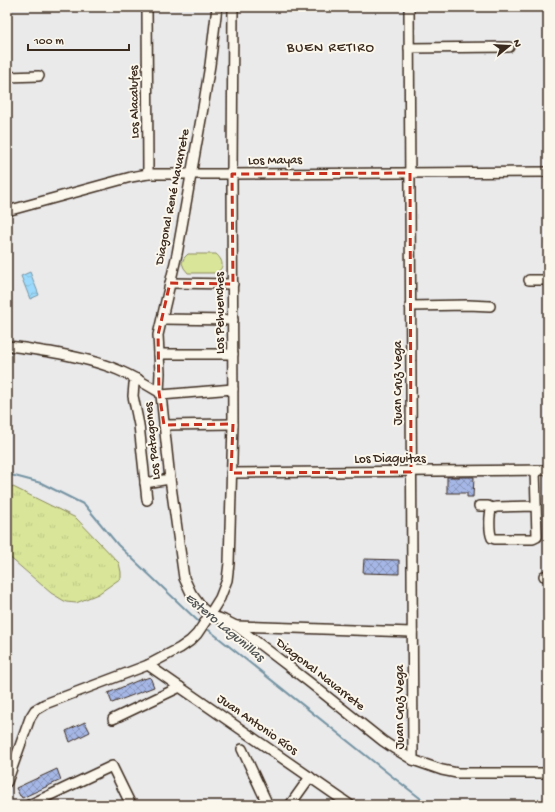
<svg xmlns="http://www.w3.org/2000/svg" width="555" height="812" font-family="'Gochi Hand',sans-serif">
<defs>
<pattern id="park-tufts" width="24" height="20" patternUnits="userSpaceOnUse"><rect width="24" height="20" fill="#d9e699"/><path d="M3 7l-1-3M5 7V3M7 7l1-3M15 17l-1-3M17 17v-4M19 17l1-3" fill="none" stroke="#bbc583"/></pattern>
<pattern id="water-waves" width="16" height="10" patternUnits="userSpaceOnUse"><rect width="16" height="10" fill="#9bdafc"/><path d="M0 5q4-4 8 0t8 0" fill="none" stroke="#86bbd8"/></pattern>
<pattern id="building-cross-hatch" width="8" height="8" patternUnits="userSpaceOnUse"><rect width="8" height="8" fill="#a5b7e6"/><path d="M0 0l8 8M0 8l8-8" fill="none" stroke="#8895ba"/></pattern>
</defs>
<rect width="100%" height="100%" fill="#eaeaeb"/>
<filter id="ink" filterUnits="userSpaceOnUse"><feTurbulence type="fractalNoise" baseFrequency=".025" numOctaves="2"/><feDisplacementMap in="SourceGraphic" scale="8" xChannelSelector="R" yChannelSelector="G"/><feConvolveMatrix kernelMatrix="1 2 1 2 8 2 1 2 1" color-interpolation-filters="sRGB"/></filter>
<g filter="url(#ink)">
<!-- grass -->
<path fill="#d9e699" stroke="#8a885c" d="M188,254H216C223,260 225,268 216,273H188L184,268L182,263L184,258Z"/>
<!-- park -->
<polygon fill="url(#park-tufts)" stroke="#8a885c" points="7,484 76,518 119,563 121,572 121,578 98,594 76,603 66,602 51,593 7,555"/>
<!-- water -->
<polygon fill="url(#water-waves)" stroke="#7594a3" points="30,272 39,295 30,299 21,276"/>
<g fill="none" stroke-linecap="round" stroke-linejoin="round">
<!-- stream -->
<g stroke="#7594a3" stroke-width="2">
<polyline points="7,474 41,483 85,505 118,545 201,624"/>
<polyline points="205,627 389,774 429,805"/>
</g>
</g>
<!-- building -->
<g fill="url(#building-cross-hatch)" stroke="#3b2a1e">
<polygon points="447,477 474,477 473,497 467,497 467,493 447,493"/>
<polygon points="364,559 399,560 399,574 363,573"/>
<polygon points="150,677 154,687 112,703 108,693 144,678 144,679"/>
<polygon points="85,722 90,732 70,742 66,731"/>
<polygon points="57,769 61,780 22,798 21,796 20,796 16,788"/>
</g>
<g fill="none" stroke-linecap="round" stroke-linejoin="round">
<defs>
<g id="minor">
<polyline points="147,7 148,174"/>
<polyline points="409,7 413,760"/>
<polyline points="409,48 509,47"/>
<polyline points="7,77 39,76"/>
<polyline points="7,211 131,177 148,174 232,174 548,172"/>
<polyline points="529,280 548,280"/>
<polyline points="170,283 233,284"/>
<polyline points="410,306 468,305 490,306"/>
<polyline points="162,319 233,320"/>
<path d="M7,346C22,347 35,350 50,352C73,356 96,361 118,370C132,376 146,384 159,392L161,395L170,479L184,578L191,593L202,608L210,615L224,620L236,626L309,682L383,741L395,749L413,760L442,770L457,773H548"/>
<polyline points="159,354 233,354"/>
<polyline points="138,379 134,384 133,396 139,425 147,500"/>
<polyline points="159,392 160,373 158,335 177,254 203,108 210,65 217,7"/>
<polyline points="161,395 233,389"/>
<polyline points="164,425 233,424"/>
<path d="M535,470L537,535V537L533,539H495L492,538C489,532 489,514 492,508L497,507L536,506"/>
<polyline points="231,473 548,470"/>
<polyline points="145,483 170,479"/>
<polyline points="479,506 488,506 492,508"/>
<polyline points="544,576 548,576"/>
<polyline points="236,626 412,632"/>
<polyline points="148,665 350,805"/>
<polyline points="113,719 180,687"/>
<polyline points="242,749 268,805"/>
<polyline points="7,782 30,718 35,710 45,704 148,665 180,648 190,641 197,634 205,622 220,598 227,580 229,563 233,424 232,174 233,7"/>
<polyline points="29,805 112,766 131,805"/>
<polyline points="290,805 310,777"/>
</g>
</defs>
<!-- minor casing -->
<use href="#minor" stroke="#3b2a1e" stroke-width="12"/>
<!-- minor -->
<use href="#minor" stroke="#fbf7ec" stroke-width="9"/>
</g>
</g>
<!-- marked area -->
<path fill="none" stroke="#c8321e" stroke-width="3" stroke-dasharray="8 5" stroke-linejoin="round" d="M410,173L411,472L231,473L233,424L164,425L159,392L158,335L170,283L233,284L232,174Z"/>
<g text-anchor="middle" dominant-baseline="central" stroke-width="4" stroke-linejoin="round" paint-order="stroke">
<!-- street labels -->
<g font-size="13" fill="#3b2a1e" stroke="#fbf7ec">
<text transform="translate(135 102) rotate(-91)">Los Alacalufes</text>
<text transform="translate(275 161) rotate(-1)">Los Mayas</text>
<text transform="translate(173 197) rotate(-79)">Diagonal René Navarrete</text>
<text transform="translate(220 313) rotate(-90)">Los Pehuenches</text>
<text transform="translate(398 383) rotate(-90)">Juan Cruz Vega</text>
<text transform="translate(153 441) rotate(-96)">Los Patagones</text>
<text x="390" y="459">Los Diaguitas</text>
<text transform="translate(320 675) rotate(38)">Diagonal Navarrete</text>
<text transform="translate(400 707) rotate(-90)">Juan Cruz Vega</text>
<text transform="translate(257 725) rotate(35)">Juan Antonio Ríos</text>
</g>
<!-- neighbourhood labels -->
<g font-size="14" letter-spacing="1" fill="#3b2a1e" stroke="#fbf7ec">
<text x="331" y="48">BUEN RETIRO</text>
</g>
<!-- water labels -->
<g font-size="14" font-style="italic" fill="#535656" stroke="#fbf7ec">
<text transform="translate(224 628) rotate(40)">Estero Lagunillas</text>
</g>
</g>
<!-- margin -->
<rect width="555" height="812" fill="none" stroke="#fbf7ec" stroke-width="24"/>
<rect x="12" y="12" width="531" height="788" fill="none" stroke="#3b2a1e" stroke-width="1.5" filter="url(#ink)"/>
<!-- north arrow -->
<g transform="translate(509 46) rotate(72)" stroke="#fbf7ec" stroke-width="3" paint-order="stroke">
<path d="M0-3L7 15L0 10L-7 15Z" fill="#3b2a1e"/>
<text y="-6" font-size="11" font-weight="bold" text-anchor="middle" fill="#3b2a1e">N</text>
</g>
<!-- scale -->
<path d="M28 44v6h101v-6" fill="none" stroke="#3b2a1e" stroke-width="2"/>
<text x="34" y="44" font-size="12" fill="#3b2a1e" stroke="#fbf7ec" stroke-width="3" paint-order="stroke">100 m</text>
</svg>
